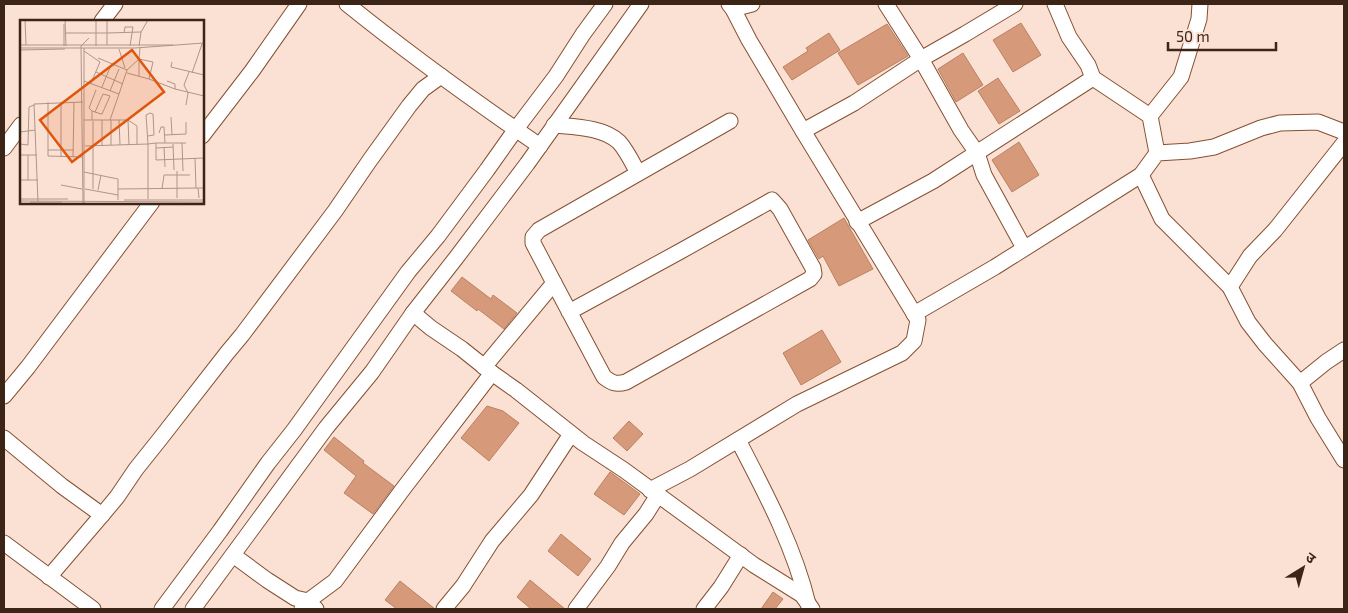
<svg xmlns="http://www.w3.org/2000/svg" width="1348" height="613" font-family="'Exo 2','Noto Sans Devanagari',sans-serif">
<rect width="100%" height="100%" fill="#fbe1d4"/>
<!-- building -->
<g fill="#d69a7a" stroke="#bb8162">
<polygon points="1021,23 1041,55 1013,72 993,40"/>
<polygon points="887,24 908,56 858,85 838,53"/>
<polygon points="829,33 840,50 792,80 783,67 808,51 806,48"/>
<polygon points="963,53 983,85 956,102 938,69"/>
<polygon points="998,78 1020,111 999,124 978,91"/>
<polygon points="1019,142 1039,175 1012,192 992,160"/>
<polygon points="844,218 873,269 839,286 823,256 819,259 808,240"/>
<polygon points="462,277 491,299 493,295 517,313 504,329 478,309 477,311 451,291"/>
<polygon points="822,330 841,362 801,385 783,353"/>
<polygon points="487,406 503,411 519,423 489,461 461,438"/>
<polygon points="629,421 643,434 627,451 613,438"/>
<polygon points="334,437 364,461 363,463 394,486 373,514 344,493 356,476 324,450"/>
<polygon points="610,472 640,494 624,515 594,494"/>
<polygon points="561,534 591,559 578,576 548,551"/>
<polygon points="530,580 565,609 531,609 517,597"/>
<polygon points="400,581 435,609 397,609 385,600"/>
<polygon points="773,592 783,599 775,609 761,609"/>
</g>
<g fill="none" stroke-linecap="round" stroke-linejoin="round">
<defs>
<g id="minor">
<path d="M347,4C409,54 474,101 540,146"/>
<polyline points="886,4 921,59 961,130 977,153 984,175 1024,248"/>
<polyline points="1055,4 1069,37 1088,65 1093,78 1150,116 1157,153"/>
<polyline points="733,9 752,4"/>
<polyline points="102,21 115,4"/>
<polyline points="1150,116 1181,77 1199,19 1200,4"/>
<path d="M554,125C575,127 603,127 619,142C627,151 632,162 638,173"/>
<polyline points="803,131 854,103 921,59 965,34 1015,4"/>
<polyline points="202,136 252,71 299,4"/>
<polyline points="4,148 21,125"/>
<polyline points="1141,175 1162,219 1230,287 1248,322 1265,344 1300,383"/>
<polyline points="857,222 933,181 1093,78"/>
<path d="M554,283L604,377C612,383 616,385 626,382L810,279L814,274L813,268L780,209L772,200L679,252L569,312"/>
<polyline points="1230,287 1250,256 1275,230 1344,143"/>
<polyline points="413,313 431,328 462,349 492,373 516,390 583,443 624,470 754,565 802,595 812,609"/>
<polyline points="914,314 995,267 1141,175 1157,153 1190,151 1214,147 1261,128 1280,123 1318,122 1344,132"/>
<polyline points="1344,350 1326,362 1300,383 1318,418 1344,460"/>
<polyline points="484,367 554,283 533,243 533,237 539,230 730,121"/>
<polyline points="4,396 28,367 152,202"/>
<polyline points="4,438 62,486 102,515"/>
<path d="M738,440C765,492 794,546 808,604"/>
<polyline points="650,490 690,469 797,404 902,353 914,341 918,320 803,131 749,40 733,9 729,4"/>
<polyline points="4,543 93,609"/>
<polyline points="233,555 267,580 295,598 308,601 316,609"/>
<polyline points="49,577 102,515 117,497 136,469 160,439 227,353 242,335 335,211 370,160 409,106 423,89 441,76"/>
<polyline points="162,609 220,531 268,463 294,430 408,272 438,236 487,170 516,129 556,76 583,34 605,4"/>
<polyline points="193,609 326,428 372,372 413,313 456,258 527,164 641,4"/>
<polyline points="302,609 308,601 335,581 403,489 492,373"/>
<polyline points="444,609 463,586 492,541 531,495 571,434"/>
<polyline points="576,609 608,566 622,543 646,514 658,495"/>
<polyline points="704,609 721,587 741,555"/>
</g>
</defs>
<!-- minor casing -->
<use href="#minor" stroke="#865031" stroke-width="17"/>
<!-- minor -->
<use href="#minor" stroke="#fff" stroke-width="15"/>
</g>
<!-- overview -->
<g transform="translate(20 20)">
<rect width="184" height="184" fill="#fbe1d4"/>
<path fill="none" stroke="#af9588" stroke-width="1" d="M5,0L6,25M45,0L46,26M76,0V26M87,0V13L121,12M44,4V26M46,13H87V25M104,13L105,7H113L110,26M0,25H153M119,26L121,12L128,0M0,28H115L184,23M64,28V183M120,28L119,39L133,42L129,59L155,69M99,29L105,48M0,30L45,29M64,31L80,42L71,63M78,38L107,50M152,42L151,47L184,55M76,52L103,64M107,53L129,59M172,53L182,24M64,61L99,74L90,100M147,61L155,64V69L184,76M82,67L91,45M90,71L99,49M99,74L107,50L119,39V56M28,82V136L62,137M166,85L168,73L164,65L169,52M72,91L81,94H82L90,76L83,74L75,92M151,97L152,115M64,100H108L117,106V125M72,100V91L69,88L76,70M82,100V125M91,100V125M99,100L100,125M108,100L109,125M0,112L15,110M139,113L141,107H144L145,123M145,115L166,114V102M128,116L134,115L133,94L130,93L126,95L128,124L136,123V140L184,138M136,123H166M162,123L163,151M0,124L8,125L9,87L14,85M153,124L154,150M65,126L128,124V179M144,127L145,147M136,128L153,127M28,130H54M0,135H17M8,135V160M41,137V82M53,137L54,82M175,138L176,168M64,152L98,159V180M0,160H18M41,165L62,169M65,169L98,175M73,169V101M98,169L178,168M142,169L144,155H170M78,170L81,155M157,178V151M179,178L178,168H184M0,179H48M104,180H184M0,181L184,182M10,182H42M18,182L14,84L63,82M63,183L61,26L69,18"/>
<path fill="#df560d" fill-opacity="0.15" stroke="#df560d" stroke-width="2.5" d="M112,30L144,72L52,142L20,100Z"/>
<rect width="184" height="184" fill="none" stroke="#3c2417" stroke-width="2.5"/>
</g>
<!-- border -->
<rect width="1348" height="613" fill="none" stroke="#3c2417" stroke-width="10"/>
<!-- north arrow -->
<g transform="translate(1303 568) rotate(37)" stroke="#fbe1d4" stroke-width="4" paint-order="stroke">
<path d="M0-4L9 19L0 12L-9 19Z" fill="#3c2417"/>
<text y="-8" font-size="14" font-weight="bold" text-anchor="middle" fill="#3c2417">उ</text>
</g>
<!-- scale -->
<path d="M1168 42v8h108v-8" fill="none" stroke="#3c2417" stroke-width="2.5"/>
<text x="1176" y="42" font-size="15" fill="#3c2417" stroke="#fbe1d4" stroke-width="4" paint-order="stroke">50 m</text>
</svg>
